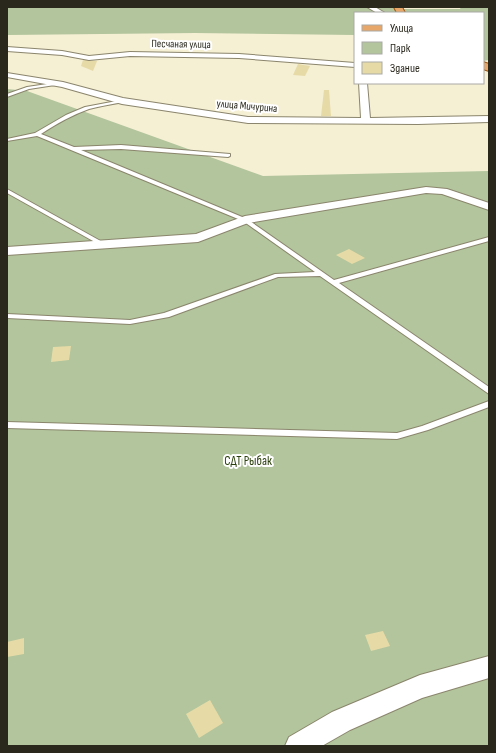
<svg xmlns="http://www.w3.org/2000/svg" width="496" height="753" font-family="'Sofia Sans Condensed',sans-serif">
<rect width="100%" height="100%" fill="#f5efd4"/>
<!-- green -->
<g fill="#b2c59c">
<polygon points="7,7 394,7 396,13 355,13 355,35 195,33 7,35"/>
<polygon points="461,7 489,7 489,60 483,61 483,13 405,13 404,9 460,9"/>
<polygon points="7,89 27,91 263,176 489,171 489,746 7,746"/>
</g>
<!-- building -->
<g fill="#e6dba7">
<polygon points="83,60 97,61 93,71 81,66"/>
<polygon points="298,64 310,66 305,76 293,75"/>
<polygon points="324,90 329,90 331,116 321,116"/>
<polygon points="349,249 365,258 352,264 336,255"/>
<polygon points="71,346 69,360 51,362 53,347"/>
<polygon points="383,631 390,646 371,651 365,635"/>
<polygon points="24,638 24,654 7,657 7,642"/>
<polygon points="210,700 223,723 199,738 186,714"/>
</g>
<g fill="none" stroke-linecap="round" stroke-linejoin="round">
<defs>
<g id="service">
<polygon points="54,83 56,84 55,85 29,89 7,97 7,94 27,87"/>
<path d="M122,100L124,101V102C112,104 100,106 89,109C72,115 56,124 41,134L74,147L121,145L230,154V156L228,157L121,149L81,150L247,219L334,280L489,237V241L339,283L489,387V394L320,276L278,277L169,317L130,324L7,318V314L130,320L164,313L275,274L315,272L243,221L37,136L7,141V139L35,133L66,115L85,107Z"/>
<polygon points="7,189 106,244 107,245 106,246 102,246 7,193"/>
<polygon points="489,401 489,407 428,430 397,439 7,428 7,422 397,433 422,426"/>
</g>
<g id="minor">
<polygon points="367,7 375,7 385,13 377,13"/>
<polygon points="7,47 62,51 89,56 130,52 239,54 355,63 355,67 239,58 130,56 89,60 62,55 7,51"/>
<polygon points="7,73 63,82 123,98 248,117 361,118 359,83 367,83 370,118 489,116 489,122 418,124 248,123 122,104 62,87 7,77"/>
<polygon points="426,187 447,189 489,203 489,210 442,194 426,193 248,223 198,242 7,255 7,247 196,234 245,216"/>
<polygon points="489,656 489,678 422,698 350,730 322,746 285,746 289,737 332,712 420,675"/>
</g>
<g id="primary">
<polygon points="394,7 402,7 405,13 397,13"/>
<polygon points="483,62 489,64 489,71 483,69"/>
</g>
</defs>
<!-- service casing -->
<use href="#service" stroke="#8a856c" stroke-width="2"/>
<!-- minor casing -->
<use href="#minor" stroke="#8a856c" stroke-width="2"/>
<!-- primary casing -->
<use href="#primary" stroke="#9c550f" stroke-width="2"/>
<!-- service -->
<use href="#service" fill="#fff" fill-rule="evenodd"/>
<!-- minor -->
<use href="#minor" fill="#fff" fill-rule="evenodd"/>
<!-- primary -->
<use href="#primary" fill="#e8a76a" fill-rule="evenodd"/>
</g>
<g text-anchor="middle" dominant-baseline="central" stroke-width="4" stroke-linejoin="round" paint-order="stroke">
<!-- far-street labels -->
<g font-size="11" fill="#2a281d" stroke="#fff">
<text transform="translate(181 44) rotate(1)">Песчаная улица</text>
<text transform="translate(247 106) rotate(5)">улица Мичурина</text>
</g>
<!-- park labels -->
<g font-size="13" fill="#2b3f0b" stroke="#fff">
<text x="248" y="461">СДТ Рыбак</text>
</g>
</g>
<!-- border -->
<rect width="496" height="753" fill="none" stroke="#2a281d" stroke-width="16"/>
<!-- legend -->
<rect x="354" y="12" width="130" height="72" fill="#ffffff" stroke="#aaa9a5"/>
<rect x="362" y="25" width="20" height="6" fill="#e8a76a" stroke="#aaa9a5"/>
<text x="390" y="32" font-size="12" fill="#2a281d">Улица</text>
<rect x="362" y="42" width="20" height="12" fill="#b2c59c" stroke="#aaa9a5"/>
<text x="390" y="52" font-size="12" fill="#2a281d">Парк</text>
<rect x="362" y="62" width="20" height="12" fill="#e6dba7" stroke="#aaa9a5"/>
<text x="390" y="72" font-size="12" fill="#2a281d">Здание</text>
</svg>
